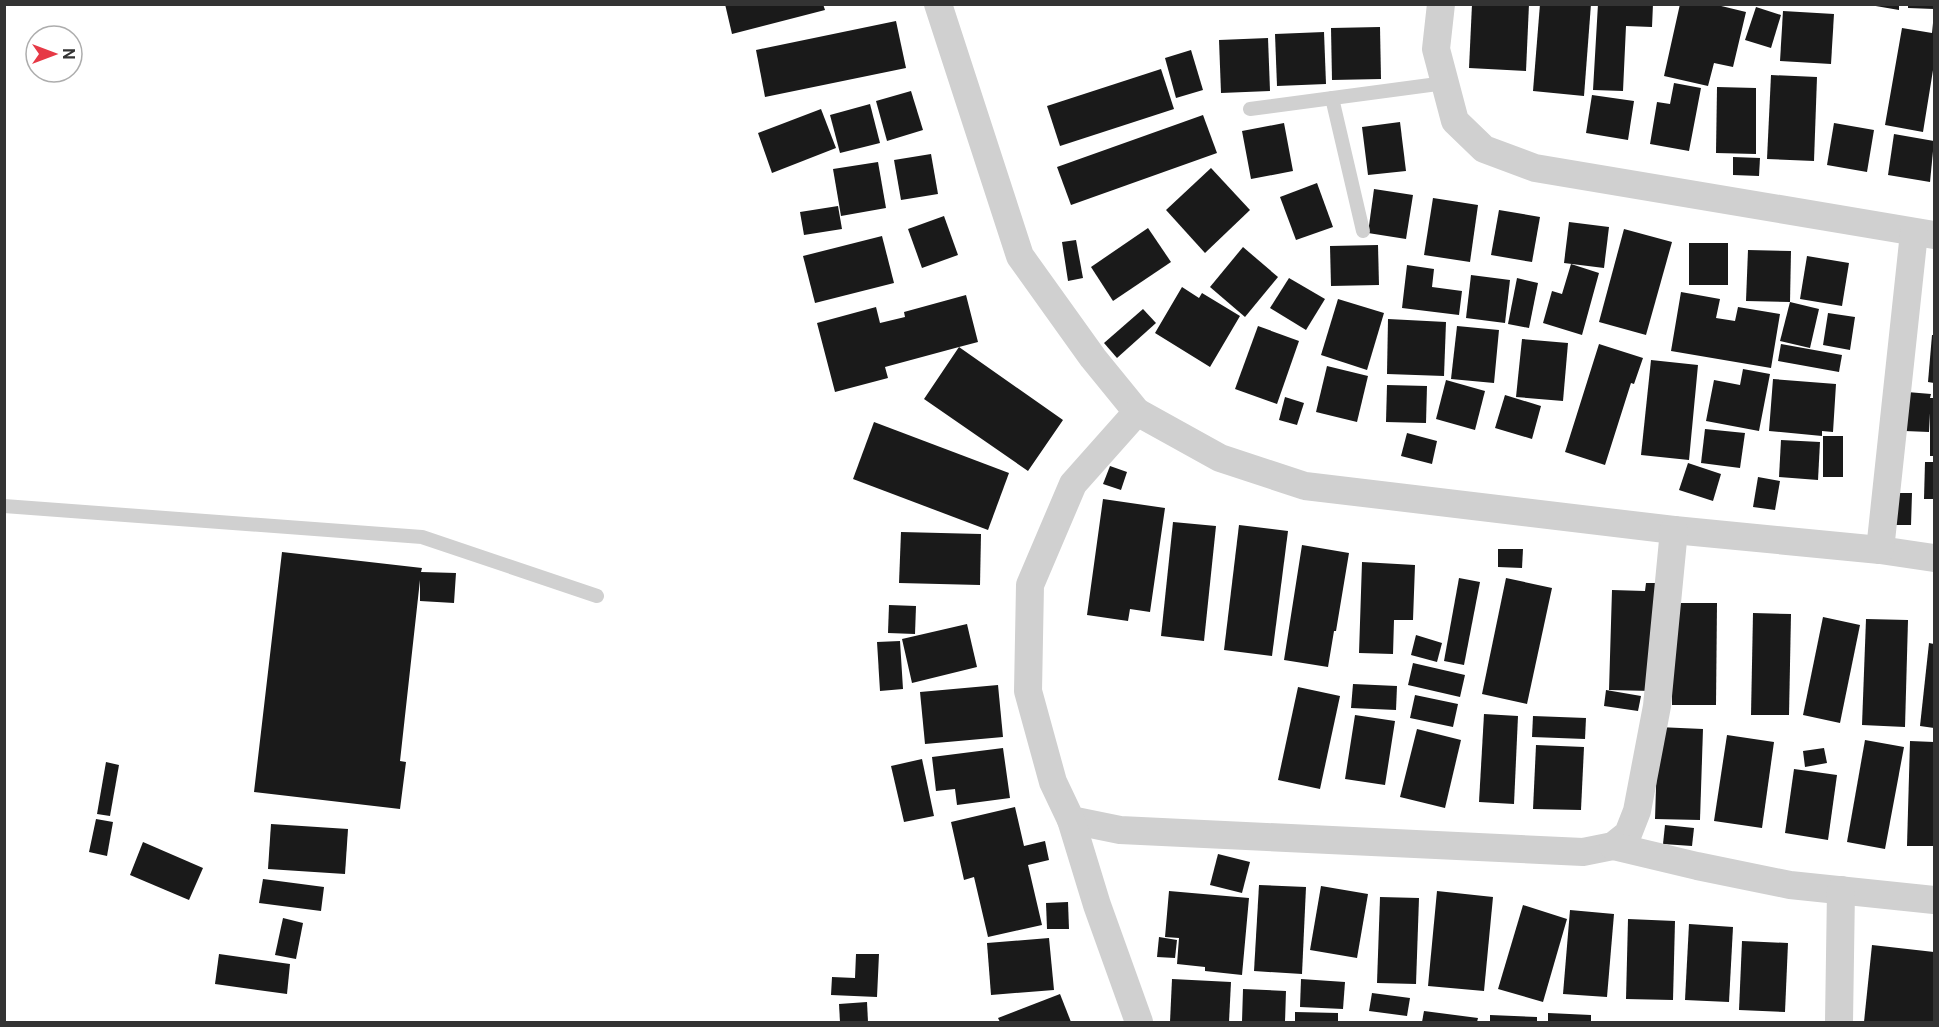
<svg xmlns="http://www.w3.org/2000/svg" width="1939" height="1027" font-family="Roboto,sans-serif">
<rect width="100%" height="100%" fill="#fff"/>
<!-- building -->
<g fill="#1a1a1a">
<polygon points="725,4 823,4 825,10 732,34"/>
<polygon points="1472,4 1529,4 1526,71 1469,68"/>
<polygon points="1540,4 1591,4 1584,96 1533,91"/>
<polygon points="1598,4 1653,4 1652,27 1626,26 1623,91 1593,90"/>
<polygon points="1680,4 1713,4 1746,12 1733,67 1714,63 1708,86 1664,76"/>
<polygon points="1864,4 1899,4 1899,10"/>
<polygon points="1908,4 1934,4 1934,9 1908,8"/>
<polygon points="1756,7 1781,15 1771,48 1745,40"/>
<polygon points="1783,11 1834,14 1831,64 1780,61"/>
<polygon points="896,21 906,68 765,97 756,50"/>
<polygon points="1933,23 1934,64 1923,132 1885,125 1902,28 1932,33"/>
<polygon points="1380,27 1381,79 1332,80 1331,28"/>
<polygon points="1324,32 1326,84 1277,86 1275,34"/>
<polygon points="1268,38 1270,91 1221,93 1219,40"/>
<polygon points="1191,50 1203,90 1176,98 1165,58"/>
<polygon points="1161,69 1174,109 1060,146 1047,106"/>
<polygon points="1771,75 1817,77 1814,161 1767,159"/>
<polygon points="1674,83 1701,88 1689,151 1650,144 1657,102 1670,104"/>
<polygon points="1717,87 1756,88 1756,154 1716,153"/>
<polygon points="911,91 923,130 887,141 876,101"/>
<polygon points="1592,95 1634,101 1628,140 1586,133"/>
<polygon points="870,104 880,143 840,153 830,115"/>
<polygon points="821,109 836,148 772,173 758,133"/>
<polygon points="1203,115 1217,153 1071,205 1057,167"/>
<polygon points="1400,122 1406,171 1368,175 1362,127"/>
<polygon points="1284,123 1293,171 1251,179 1242,131"/>
<polygon points="1834,123 1874,130 1867,172 1827,165"/>
<polygon points="1894,134 1934,141 1930,182 1888,175"/>
<polygon points="931,154 938,194 901,200 894,160"/>
<polygon points="1733,157 1760,158 1759,176 1733,175"/>
<polygon points="878,162 886,208 841,216 833,169"/>
<polygon points="1211,168 1250,210 1205,253 1166,210"/>
<polygon points="1317,183 1333,227 1296,240 1280,197"/>
<polygon points="1374,189 1413,195 1406,239 1368,233"/>
<polygon points="1433,198 1478,205 1470,262 1424,255"/>
<polygon points="838,206 842,229 804,235 800,212"/>
<polygon points="1499,210 1540,217 1532,262 1491,255"/>
<polygon points="944,216 958,255 922,268 908,229"/>
<polygon points="1569,222 1609,227 1604,268 1564,263"/>
<polygon points="1148,228 1171,262 1113,301 1091,267"/>
<polygon points="1624,229 1672,242 1646,335 1599,322"/>
<polygon points="882,236 894,283 815,303 803,256"/>
<polygon points="1076,240 1083,278 1068,281 1062,242"/>
<rect x="1689" y="243" width="39" height="42"/>
<polygon points="1378,245 1379,285 1331,286 1330,246"/>
<polygon points="1243,247 1278,277 1245,317 1210,287"/>
<polygon points="1748,250 1791,251 1790,302 1746,301"/>
<polygon points="1807,256 1849,263 1842,306 1800,299"/>
<polygon points="1571,264 1599,273 1582,335 1543,323 1552,291 1562,294"/>
<polygon points="1407,265 1434,269 1432,287 1462,291 1459,315 1402,308"/>
<polygon points="1471,275 1510,280 1505,323 1466,318"/>
<polygon points="1289,278 1325,299 1306,330 1270,308"/>
<polygon points="1517,278 1538,283 1529,328 1508,324"/>
<polygon points="1182,287 1199,298 1202,293 1240,316 1210,367 1155,333"/>
<polygon points="1681,292 1720,299 1716,318 1735,321 1738,307 1780,314 1771,368 1671,351"/>
<polygon points="966,295 978,342 959,347 1063,420 1028,471 924,399 959,347 885,367 888,378 835,392 817,323 876,307 880,323 905,317 904,312"/>
<polygon points="1338,299 1384,313 1367,370 1321,355"/>
<polygon points="1790,302 1819,309 1810,348 1780,341"/>
<polygon points="1143,309 1156,323 1117,358 1104,343"/>
<polygon points="1828,313 1855,317 1850,350 1823,345"/>
<polygon points="1388,319 1446,322 1444,376 1387,374"/>
<polygon points="1258,326 1299,341 1277,404 1235,389"/>
<polygon points="1457,326 1499,330 1494,383 1451,379"/>
<polygon points="1932,335 1934,335 1934,383 1928,382"/>
<polygon points="1522,339 1568,343 1563,401 1516,397"/>
<polygon points="1599,344 1643,358 1634,384 1631,383 1605,465 1565,452"/>
<polygon points="1781,344 1842,355 1839,372 1778,361"/>
<polygon points="1651,360 1698,365 1689,460 1641,455"/>
<polygon points="1327,366 1368,376 1357,422 1316,412"/>
<polygon points="1743,369 1770,374 1759,431 1706,421 1714,380 1740,385"/>
<polygon points="1773,379 1836,384 1833,432 1822,431 1822,436 1769,431"/>
<polygon points="1446,380 1485,391 1475,430 1436,419"/>
<polygon points="1387,385 1427,386 1426,423 1386,422"/>
<polygon points="1907,392 1931,394 1930,398 1934,398 1934,456 1930,456 1930,413 1929,432 1905,431"/>
<polygon points="1505,395 1541,406 1532,439 1495,428"/>
<polygon points="1285,397 1304,403 1297,425 1279,420"/>
<polygon points="874,422 1009,473 988,530 853,479"/>
<polygon points="1705,429 1745,433 1740,468 1701,463"/>
<polygon points="1407,433 1437,441 1432,464 1401,456"/>
<rect x="1823" y="436" width="20" height="41"/>
<polygon points="1781,440 1820,442 1818,480 1779,477"/>
<polygon points="1925,462 1934,462 1934,499 1924,499"/>
<polygon points="1688,463 1721,474 1713,501 1679,490"/>
<polygon points="1110,466 1127,472 1121,490 1103,484"/>
<polygon points="1758,477 1780,481 1775,510 1753,507"/>
<polygon points="1889,493 1912,493 1911,525 1888,525"/>
<polygon points="1103,499 1165,508 1150,612 1130,609 1128,621 1087,615"/>
<polygon points="1173,522 1216,526 1204,641 1161,636"/>
<polygon points="1239,525 1288,531 1272,656 1224,650"/>
<polygon points="901,532 981,534 980,585 899,583"/>
<polygon points="1302,545 1349,553 1336,631 1334,631 1328,667 1284,660"/>
<polygon points="1498,549 1523,549 1522,568 1498,567"/>
<polygon points="282,552 422,568 421,572 456,573 454,603 420,601 420,580 400,761 406,762 400,809 254,792"/>
<polygon points="1362,562 1415,565 1413,620 1394,620 1393,654 1359,653"/>
<polygon points="1459,578 1480,582 1464,665 1444,661"/>
<polygon points="1506,578 1552,588 1527,704 1482,694"/>
<polygon points="1646,583 1656,583 1652,691 1609,690 1612,590 1645,591"/>
<polygon points="1672,603 1717,603 1716,705 1672,705"/>
<polygon points="889,605 916,606 915,634 888,633"/>
<polygon points="1753,613 1791,614 1789,715 1751,715"/>
<polygon points="1823,617 1860,625 1840,723 1803,715"/>
<polygon points="1866,619 1908,620 1905,727 1862,725"/>
<polygon points="967,624 977,667 912,683 902,639"/>
<polygon points="1416,635 1442,643 1437,662 1411,655"/>
<polygon points="900,641 903,689 880,691 877,642"/>
<polygon points="1929,643 1934,644 1934,728 1920,726"/>
<polygon points="1413,663 1465,675 1460,697 1408,685"/>
<polygon points="1353,684 1397,686 1396,710 1351,708"/>
<polygon points="998,685 1003,737 925,744 920,692"/>
<polygon points="1298,687 1340,696 1320,789 1278,780"/>
<polygon points="1606,690 1641,696 1638,711 1604,706"/>
<polygon points="1415,695 1458,704 1453,727 1410,718"/>
<polygon points="1484,714 1518,716 1514,804 1479,802"/>
<polygon points="1355,715 1395,721 1385,785 1345,779"/>
<polygon points="1533,716 1586,718 1585,739 1532,737"/>
<polygon points="1658,727 1703,729 1700,820 1655,819"/>
<polygon points="1417,729 1461,740 1445,808 1400,797"/>
<polygon points="1727,735 1774,742 1762,828 1714,821"/>
<polygon points="1865,740 1904,747 1885,849 1847,842"/>
<polygon points="1910,741 1934,742 1934,846 1907,846"/>
<polygon points="1536,745 1584,747 1581,810 1533,809"/>
<polygon points="1003,748 1010,798 957,805 955,789 936,791 932,757"/>
<polygon points="1824,748 1827,763 1805,767 1803,751"/>
<polygon points="922,759 934,816 904,822 891,766"/>
<polygon points="106,762 119,765 110,816 97,814"/>
<polygon points="1794,769 1837,775 1828,840 1785,833"/>
<polygon points="1015,807 1024,846 1045,841 1049,860 1028,865 1042,925 988,937 974,877 964,880 951,822"/>
<polygon points="96,819 113,822 107,856 89,852"/>
<polygon points="271,824 348,829 345,874 268,869"/>
<polygon points="1665,825 1694,828 1692,846 1663,844"/>
<polygon points="143,842 203,868 189,900 130,875"/>
<polygon points="1218,854 1250,862 1242,893 1210,885"/>
<polygon points="263,879 324,887 321,911 259,903"/>
<polygon points="1259,885 1306,887 1302,974 1254,971"/>
<polygon points="1321,886 1368,894 1357,958 1310,950"/>
<polygon points="1169,891 1249,898 1242,975 1205,971 1205,967 1177,964 1179,938 1165,937"/>
<polygon points="1437,891 1493,897 1484,991 1428,986"/>
<polygon points="1380,897 1419,898 1416,984 1377,983"/>
<polygon points="1068,902 1069,929 1047,929 1046,903"/>
<polygon points="1523,905 1567,919 1543,1002 1498,989"/>
<polygon points="1570,910 1614,914 1607,997 1563,994"/>
<polygon points="283,918 303,923 296,959 275,955"/>
<polygon points="1628,919 1675,921 1673,1000 1626,999"/>
<polygon points="1689,924 1733,927 1729,1002 1685,1000"/>
<polygon points="1159,937 1177,940 1175,958 1157,957"/>
<polygon points="1049,938 1054,990 991,995 987,943"/>
<polygon points="1742,941 1788,943 1785,1012 1739,1010"/>
<polygon points="1872,945 1934,952 1933,1022 1864,1022"/>
<polygon points="219,954 290,964 287,994 215,984"/>
<polygon points="856,954 879,954 877,997 831,995 832,977 855,978"/>
<polygon points="1172,979 1231,982 1229,1022 1170,1022"/>
<polygon points="1301,979 1345,982 1343,1009 1300,1007"/>
<polygon points="1243,989 1286,991 1285,1022 1242,1022"/>
<polygon points="1372,993 1410,998 1407,1016 1369,1011"/>
<polygon points="1060,994 1071,1022 1000,1022 998,1018"/>
<polygon points="867,1002 868,1022 840,1022 839,1004"/>
<polygon points="1424,1011 1478,1018 1477,1022 1422,1022"/>
<polygon points="1295,1012 1338,1013 1338,1022 1295,1022"/>
<polygon points="1548,1013 1591,1015 1591,1022 1548,1022"/>
<polygon points="1490,1015 1537,1017 1537,1022 1490,1022"/>
</g>
<g fill="none" stroke-linecap="round" stroke-linejoin="round">
<!-- lane -->
<g stroke="#d0d0d0" stroke-width="14">
<polyline points="1332,98 1363,231"/>
<polyline points="1250,109 1445,83"/>
<polyline points="4,506 422,537 597,596"/>
</g>
<!-- street -->
<g stroke="#d0d0d0" stroke-width="28">
<polyline points="938,4 1020,256 1093,358 1137,412 1220,458 1305,486 1674,530 1880,550 1934,558"/>
<polyline points="1441,4 1436,49 1455,121 1484,149 1535,168 1934,235"/>
<polyline points="1137,412 1073,484 1030,585 1028,691 1053,782 1071,820 1120,830 1583,852 1613,846 1628,834 1637,811 1657,706 1674,530"/>
<polyline points="1880,550 1914,233"/>
<polyline points="1071,820 1097,905 1139,1022"/>
<polyline points="1613,846 1697,866 1790,885 1934,900"/>
<polyline points="1839,1022 1841,890"/>
</g>
</g>
<!-- border -->
<rect width="1939" height="1027" fill="none" stroke="#333333" stroke-width="12"/>
<!-- north arrow -->
<g transform="translate(54 54) rotate(90)"><circle r="28" fill="#ffffff" stroke="#adadad" stroke-width="1.5"/>
<path d="M0-4.5L10 22L0 15L-10 22Z" fill="#e63946"/>
<text y="-9" font-size="16" font-weight="bold" text-anchor="middle" fill="#333333">N</text>
</g>
</svg>
